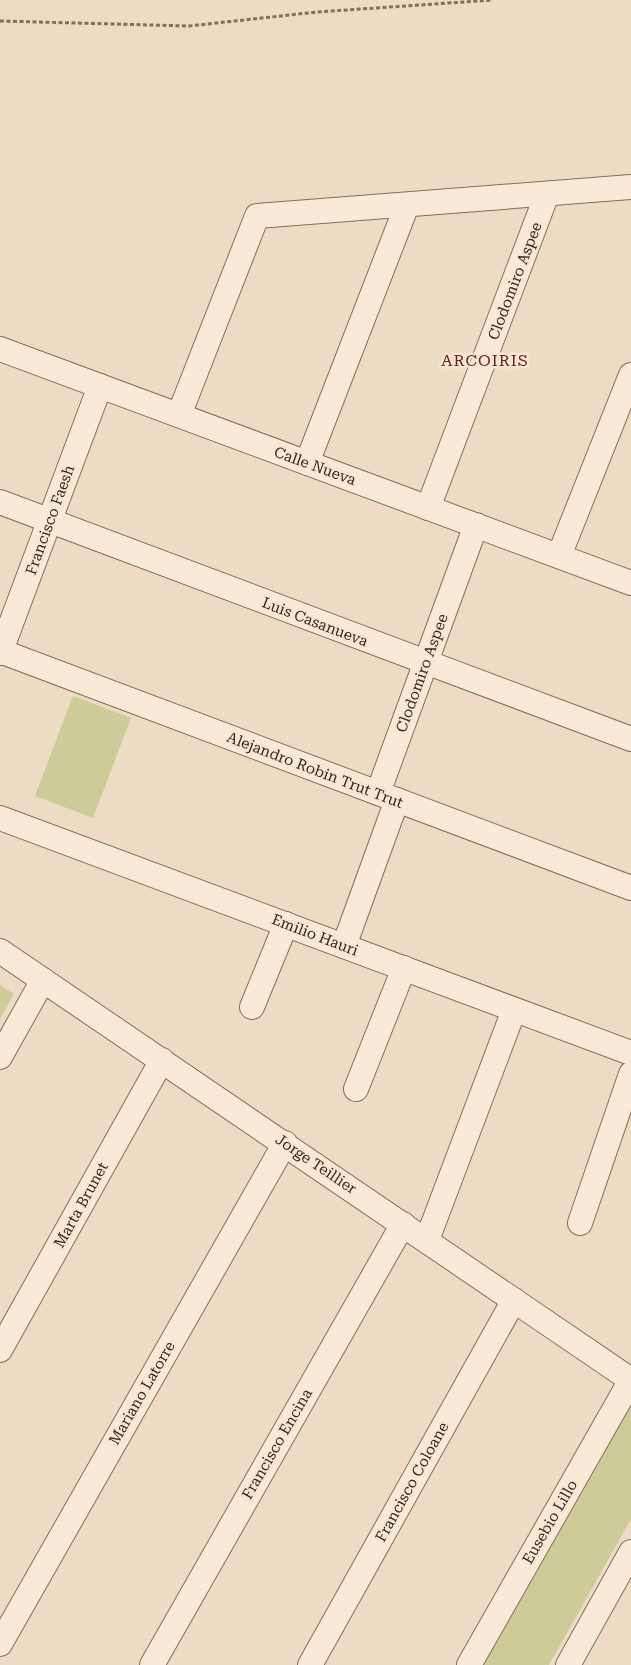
<svg xmlns="http://www.w3.org/2000/svg" width="631" height="1665" font-family="'Roboto Serif',serif">
<rect width="100%" height="100%" fill="#eedbc4"/>
<!-- green -->
<g fill="#cdcb98">
<polygon points="73,696 131,718 93,818 35,796"/>
<polygon points="0,985 14,994 0,1019"/>
<polygon points="628,1406 631,1407 631,1519 549,1665 483,1665"/>
</g>
<g fill="none" stroke-linecap="round" stroke-linejoin="round">
<defs>
<g id="minor">
<polyline points="0,349 631,583"/>
<polyline points="179,415 257,216 631,187"/>
<polyline points="307,463 407,205"/>
<polyline points="0,502 631,739"/>
<polyline points="428,508 547,194"/>
<polyline points="559,556 631,375"/>
<polyline points="0,651 631,888"/>
<polyline points="0,653 100,386"/>
<polyline points="378,793 476,525"/>
<polyline points="0,818 631,1053"/>
<polyline points="344,946 397,800"/>
<polyline points="0,951 631,1380"/>
<polyline points="252,1007 286,924"/>
<polyline points="0,1057 43,980"/>
<polyline points="356,1089 404,968"/>
<polyline points="580,1223 631,1074"/>
<polyline points="427,1240 514,1010"/>
<polyline points="0,1350 162,1060"/>
<polyline points="0,1644 285,1143"/>
<polyline points="152,1665 403,1224"/>
<polyline points="310,1665 514,1300"/>
<polyline points="469,1665 631,1380"/>
<polyline points="568,1665 631,1552"/>
</g>
</defs>
<!-- minor casing -->
<use href="#minor" stroke="#896c5a" stroke-width="26"/>
<!-- path -->
<polyline stroke="#896c5a" stroke-width="3" stroke-dasharray="4 2.5" stroke-linecap="butt" points="0,21 189,26 317,12 493,0"/>
<!-- minor -->
<use href="#minor" stroke="#f9ead8" stroke-width="24"/>
</g>
<g text-anchor="middle" dominant-baseline="central" stroke-width="5" stroke-linejoin="round" paint-order="stroke">
<!-- street labels -->
<g font-size="15" fill="#39271e" stroke="#f6e7d4">
<text transform="translate(515 281) rotate(-69)">Clodomiro Aspee</text>
<text transform="translate(315 466) rotate(20)">Calle Nueva</text>
<text transform="translate(50 520) rotate(-70)">Francisco Faesh</text>
<text transform="translate(315 622) rotate(21)">Luis Casanueva</text>
<text transform="translate(422 673) rotate(-70)">Clodomiro Aspee</text>
<text transform="translate(315 770) rotate(21)">Alejandro Robin Trut Trut</text>
<text transform="translate(315 935) rotate(21)">Emilio Hauri</text>
<text transform="translate(316 1164) rotate(34)">Jorge Teillier</text>
<text transform="translate(81 1205) rotate(-61)">Marta Brunet</text>
<text transform="translate(142 1393) rotate(-60)">Mariano Latorre</text>
<text transform="translate(277 1444) rotate(-60)">Francisco Encina</text>
<text transform="translate(412 1482) rotate(-61)">Francisco Coloane</text>
<text transform="translate(550 1522) rotate(-60)">Eusebio Lillo</text>
</g>
<!-- neighbourhood labels -->
<g font-size="16" letter-spacing="1" fill="#66221e" stroke="#f6e7d4">
<text x="485" y="360">ARCOIRIS</text>
</g>
</g>
</svg>
